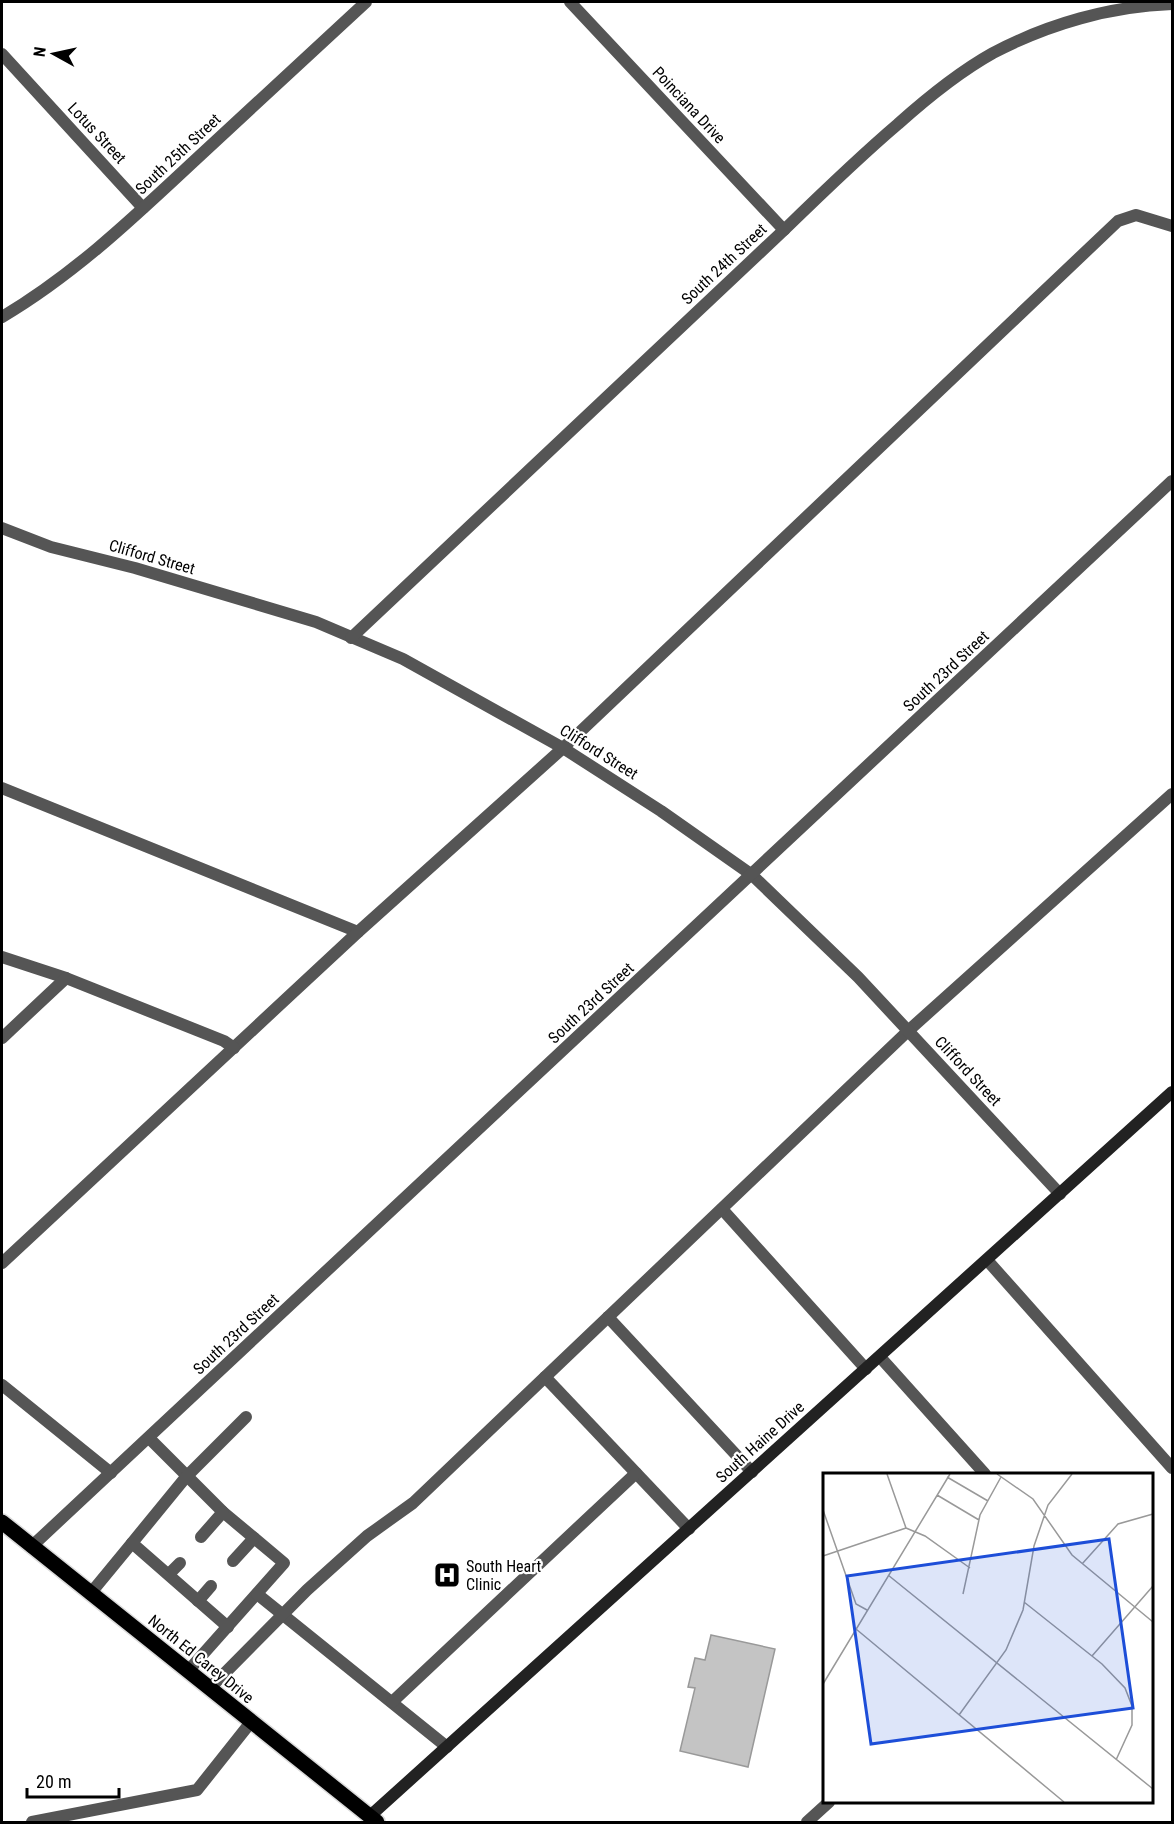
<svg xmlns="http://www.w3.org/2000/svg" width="1174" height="1824" font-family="'Roboto Condensed',sans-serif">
<rect width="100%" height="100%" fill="#fff"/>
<!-- building -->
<polygon fill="#c4c4c4" stroke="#999" stroke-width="1.5" points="711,1635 775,1649 748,1767 680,1751 695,1688 688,1687 695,1658 705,1660"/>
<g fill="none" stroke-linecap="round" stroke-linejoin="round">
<defs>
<polyline id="primary" points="2,1522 377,1822"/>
</defs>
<!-- primary casing -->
<use href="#primary" stroke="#dbdbdb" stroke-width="18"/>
<!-- lane -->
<g stroke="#555" stroke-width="12">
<polyline points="2,788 358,932"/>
<polyline points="722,1209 866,1369"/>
<polyline points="987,1260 1172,1468"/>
<polyline points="2,1263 358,932 563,748 1118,221 1136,215 1172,226"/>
<polyline points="608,1317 752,1472"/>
<polyline points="880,1357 985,1474"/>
<polyline points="545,1377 689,1529"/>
<polyline points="2,1385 111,1473"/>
<polyline points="149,1438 223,1512 284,1563 188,1671"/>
<polyline points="201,1537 223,1512"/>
<polyline points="233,1561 254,1538"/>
<polyline points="169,1574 180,1563"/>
<polyline points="90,1594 132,1543"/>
<polyline points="257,1594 447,1747"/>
<polyline points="198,1601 211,1586"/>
<polyline points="228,1627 132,1543 186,1477 246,1417"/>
<polyline points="210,1688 307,1590 367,1536 413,1503 908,1031 1172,794"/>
<polyline points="392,1702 636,1473"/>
<polyline points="807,1822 829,1802"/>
</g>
<!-- street -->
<g stroke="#555" stroke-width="12">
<polyline points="570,2 784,230"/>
<polyline points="2,54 143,208"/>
<path d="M2,317C73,275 132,219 192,163C250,109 308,55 366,2"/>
<polyline points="2,528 51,547 135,568 316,622 403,659 563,748 661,811 752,875 858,977 1060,1194"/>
<path d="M351,638L784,230C821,194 858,158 898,124C927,98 959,72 993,53C1048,24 1111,6 1172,4"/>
<polyline points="2,957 66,978 224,1041 234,1048"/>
<polyline points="2,1038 66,978"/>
<polyline points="31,1547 1172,481"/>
<polyline points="32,1822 197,1790 251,1722"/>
</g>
<!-- secondary -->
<polyline stroke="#222" stroke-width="12" points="370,1816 1172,1092"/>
<!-- primary -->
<use href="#primary" stroke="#000" stroke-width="15"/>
</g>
<!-- icons -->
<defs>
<symbol id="hospital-square" viewBox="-11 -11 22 22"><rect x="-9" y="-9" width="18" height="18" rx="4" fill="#000" stroke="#fff"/><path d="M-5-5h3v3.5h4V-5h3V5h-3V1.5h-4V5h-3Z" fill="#fff"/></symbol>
</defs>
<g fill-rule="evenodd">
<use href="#hospital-square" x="432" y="1560" width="30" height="30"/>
</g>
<g text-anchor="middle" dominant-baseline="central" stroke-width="4.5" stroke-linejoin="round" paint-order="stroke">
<!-- street labels -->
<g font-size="16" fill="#000" stroke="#fff">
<text transform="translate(689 105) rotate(47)">Poinciana Drive</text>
<text transform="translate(97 133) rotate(47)">Lotus Street</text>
<text transform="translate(178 154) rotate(-43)">South 25th Street</text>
<text transform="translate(724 264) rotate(-43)">South 24th Street</text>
<text transform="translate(152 557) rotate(16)">Clifford Street</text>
<text transform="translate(946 671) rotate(-43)">South 23rd Street</text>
<text transform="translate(599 752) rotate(32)">Clifford Street</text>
<text transform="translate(591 1003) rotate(-43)">South 23rd Street</text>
<text transform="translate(968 1071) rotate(47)">Clifford Street</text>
<text transform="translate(236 1334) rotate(-43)">South 23rd Street</text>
<text transform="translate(760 1442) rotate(-42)">South Haine Drive</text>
<text transform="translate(201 1659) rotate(39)">North Ed Carey Drive</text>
</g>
<!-- poi labels -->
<g font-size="16" fill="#000" stroke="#fff" text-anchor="start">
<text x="466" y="1566">South Heart<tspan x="466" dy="18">Clinic</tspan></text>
</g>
</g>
<!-- overview -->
<g transform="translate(823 1473)">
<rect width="330" height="330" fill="#fff"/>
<path fill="none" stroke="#999" stroke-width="1.5" d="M64,1L83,55M174,1L210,26L249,82L330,149M124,4L165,28M114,22L156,47M0,37L33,131L44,137M83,55L102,63L147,95M0,83L83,55M259,91L295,51L330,41M65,102L330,316M140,121L157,42L178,4M201,129L279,191L302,215L309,233V252L293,287M33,156L241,329M269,183L330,113M0,211L127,1M136,242L183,177L200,137L211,73L225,32L249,1"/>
<path fill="#1d4ed8" fill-opacity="0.15" stroke="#1d4ed8" stroke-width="3" d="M286,66L310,235L48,271L24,103Z"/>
<rect width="330" height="330" fill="none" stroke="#000" stroke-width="3"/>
</g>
<!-- border -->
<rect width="1174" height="1824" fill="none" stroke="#000000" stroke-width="6"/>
<!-- north arrow -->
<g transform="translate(54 54) rotate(278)" stroke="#ffffff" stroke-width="4.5" paint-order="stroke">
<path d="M0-4.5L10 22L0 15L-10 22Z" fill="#000000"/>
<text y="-9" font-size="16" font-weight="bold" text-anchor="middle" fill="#000000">N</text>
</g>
<!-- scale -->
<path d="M27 1788v9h92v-9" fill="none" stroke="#000000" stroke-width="3"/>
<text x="36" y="1788" font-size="18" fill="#000000" stroke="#ffffff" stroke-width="4.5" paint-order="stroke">20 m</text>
</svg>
